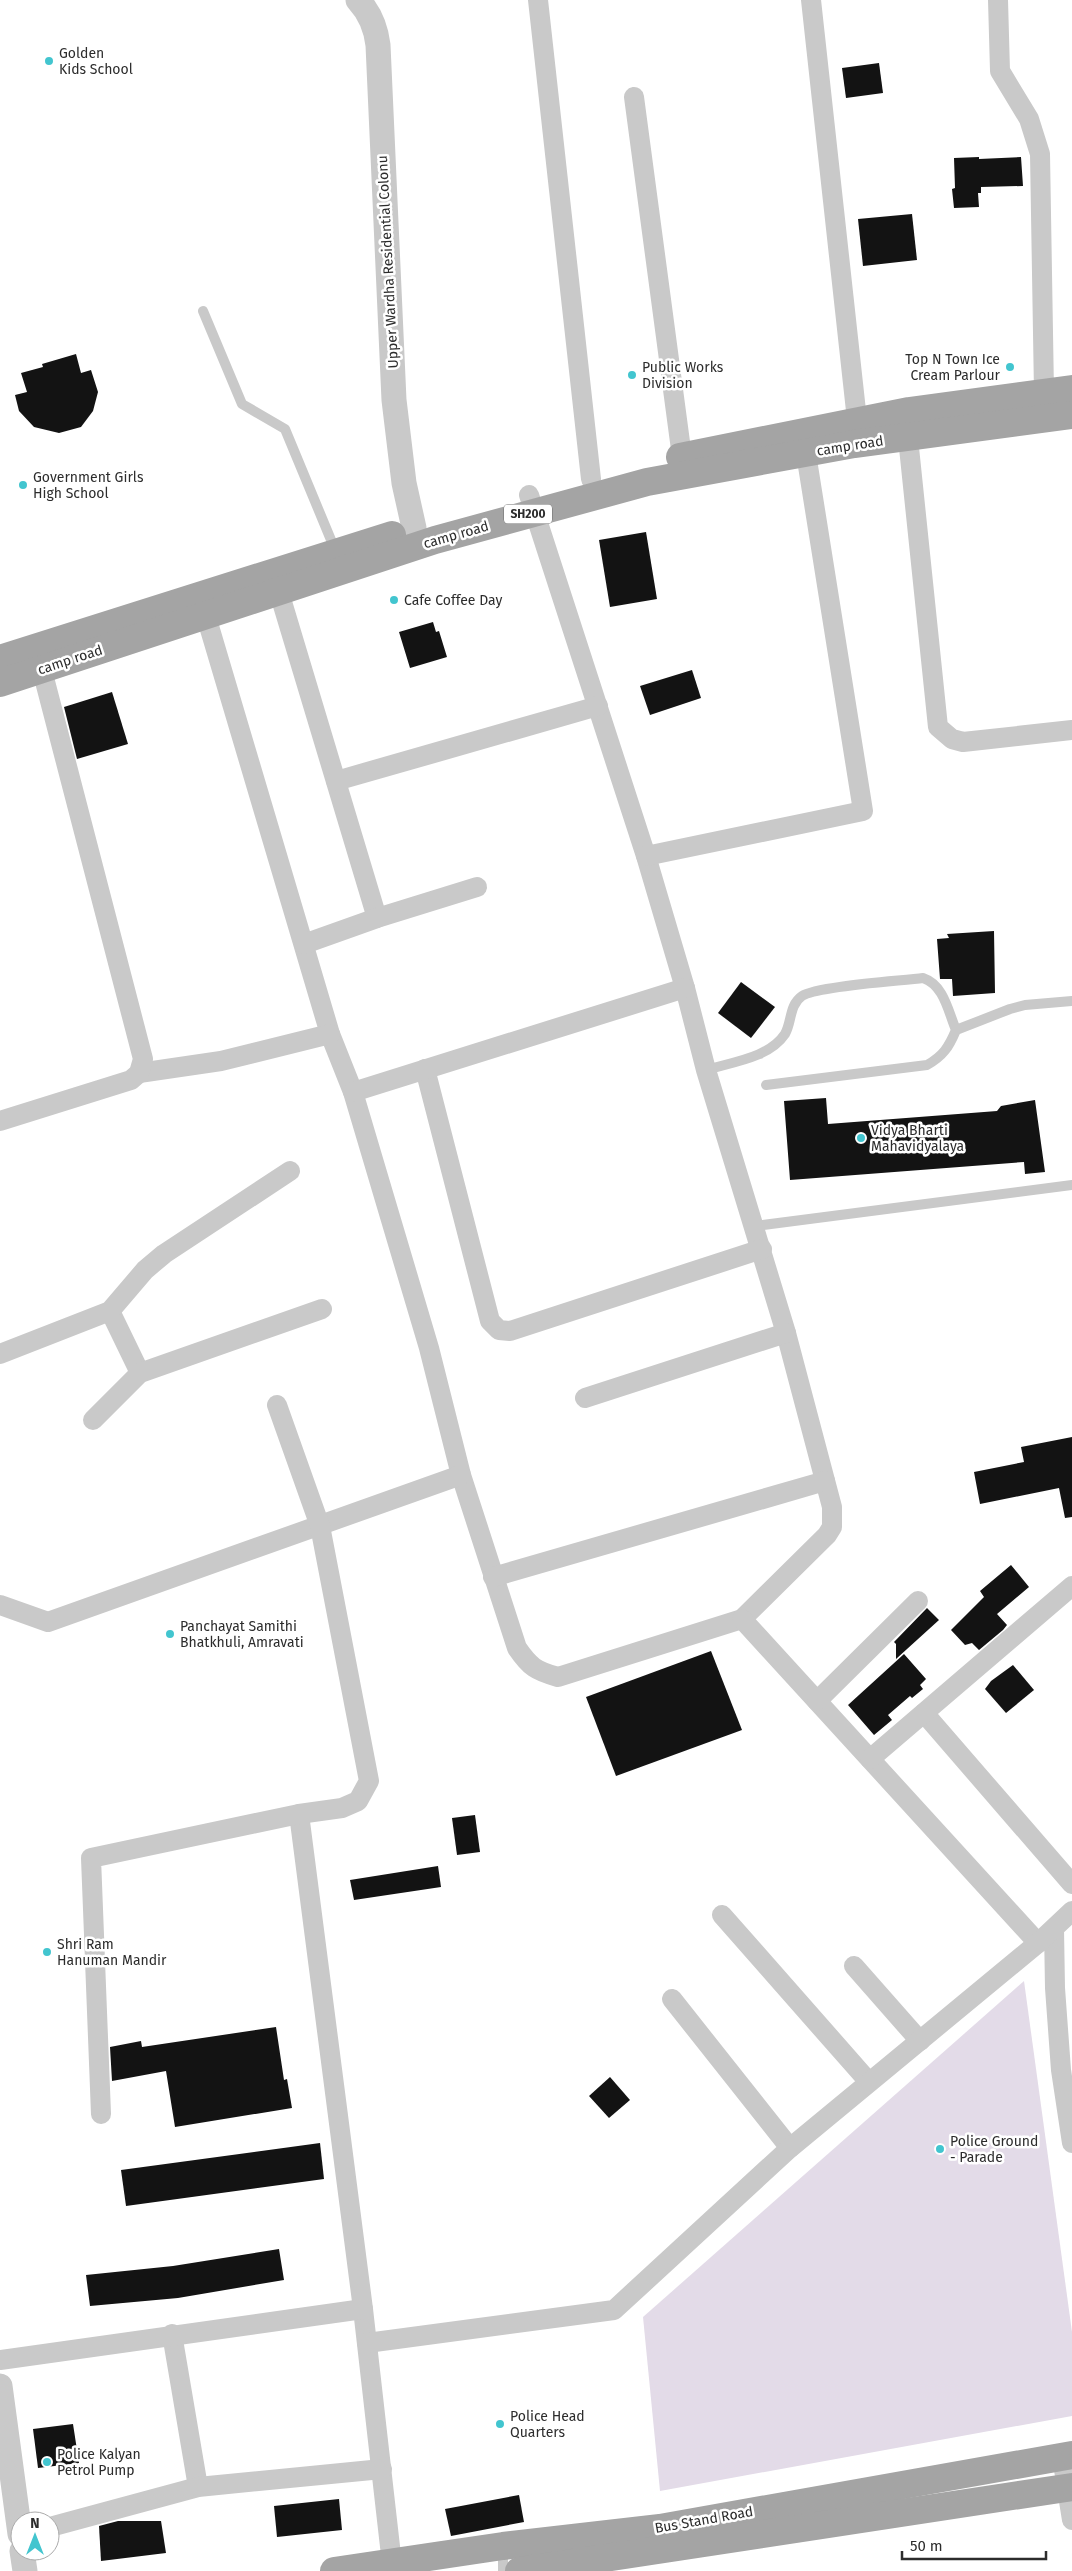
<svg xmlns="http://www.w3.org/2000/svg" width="1072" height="2571" font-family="'Fira Sans',sans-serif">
<rect width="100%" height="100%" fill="#fff"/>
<!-- green -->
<polygon fill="#e3dbe8" points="1024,1981 1072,2332 1072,2416 660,2491 643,2317"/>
<!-- building -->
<g fill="#131313">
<polygon points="879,63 883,93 846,98 842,68"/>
<polygon points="979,157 979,159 1021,157 1023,186 981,187 981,193 978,193 979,207 954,208 952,189 955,188 954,158"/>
<polygon points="912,214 917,260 863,266 858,219"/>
<polygon points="76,354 81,373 91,370 98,392 93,411 81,427 59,433 34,427 19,411 15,395 27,392 21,373 43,367 42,364"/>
<polygon points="646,532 657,599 610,607 599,540"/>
<polygon points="433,622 436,632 439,631 447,657 410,668 399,632"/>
<polygon points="692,670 701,698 650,715 640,686"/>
<polygon points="112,692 128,744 77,759 64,707"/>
<polygon points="994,931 995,993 953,996 952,979 940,979 937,939 949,938 947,934"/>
<polygon points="741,982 775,1007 751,1038 718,1013"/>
<polygon points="826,1098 828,1124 997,1111 1001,1106 1035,1100 1045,1172 1025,1174 1024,1162 790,1180 784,1101"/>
<polygon points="1072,1437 1072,1517 1065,1518 1059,1488 980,1504 974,1472 1024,1462 1021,1447"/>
<polygon points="1011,1565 1029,1587 997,1614 1007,1625 1003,1630 979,1650 972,1643 965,1645 951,1630 984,1597 980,1591"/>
<polygon points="927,1608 939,1620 896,1659 896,1644 894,1642"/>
<polygon points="711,1651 742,1730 616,1776 586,1697"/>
<polygon points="904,1654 926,1679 920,1685 923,1689 912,1698 910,1696 888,1715 892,1720 874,1735 848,1705"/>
<polygon points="1013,1665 1034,1690 1006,1713 985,1689 991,1681"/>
<polygon points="475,1815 480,1852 457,1855 452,1818"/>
<polygon points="438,1866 441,1887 354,1900 350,1880"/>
<polygon points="276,2027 284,2080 287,2079 292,2108 175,2127 166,2071 112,2081 110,2047 141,2041 142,2047"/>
<polygon points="610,2077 630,2100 609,2118 589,2096"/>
<polygon points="320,2143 324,2179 126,2206 121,2170"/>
<polygon points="279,2249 284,2280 178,2298 90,2306 86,2275 173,2266"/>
<polygon points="73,2424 79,2463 38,2468 33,2429"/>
<polygon points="519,2495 524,2522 451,2536 445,2509"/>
<polygon points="339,2499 342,2530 277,2537 274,2506"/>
<polygon points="118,2521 161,2521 166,2553 101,2561 99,2526"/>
</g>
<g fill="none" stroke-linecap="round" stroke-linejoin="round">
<!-- service -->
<g stroke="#c9c9c9" stroke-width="10">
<polyline points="203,311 242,404 285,429 336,552"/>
<polyline points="956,1030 1010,1009 1025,1005 1072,1001"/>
<path d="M706,1070C732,1062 769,1058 785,1034C792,1022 789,1005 802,996C817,986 900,981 923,978C944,985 948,1011 956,1030C949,1047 943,1056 927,1065L766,1085"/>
<polyline points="755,1226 1072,1185"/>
<polyline points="503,2571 503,2547"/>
</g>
<!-- minor -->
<g stroke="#c9c9c9" stroke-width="20">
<polyline points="538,0 591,479"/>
<polyline points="811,0 857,420"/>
<polyline points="998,0 1000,71 1029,119 1040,154 1044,392"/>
<polyline points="634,97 682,457"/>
<polyline points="908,438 938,727 952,739 963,742 1072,730"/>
<polyline points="279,592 377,918"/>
<path d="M206,616L330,1034L353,1092L429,1348L461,1475L517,1648C530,1667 536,1671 558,1677L742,1619L827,1535L832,1527V1507L786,1333L706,1070L685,988L646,856L529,495"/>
<polyline points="336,781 598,706"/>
<polyline points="646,856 863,811 804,441"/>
<polyline points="304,944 377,918 477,887"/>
<polyline points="425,1069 490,1321 499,1330 510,1331 762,1249"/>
<polyline points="139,1073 221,1061 330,1034"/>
<polyline points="353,1092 685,988"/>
<polyline points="0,1121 131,1080 139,1073 143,1059 42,670"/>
<polyline points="110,1311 140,1373"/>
<polyline points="0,1354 110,1311 145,1270 164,1254 290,1171"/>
<polyline points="585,1398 786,1333"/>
<polyline points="93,1420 140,1373 322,1309"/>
<polyline points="493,1577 825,1481"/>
<polyline points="0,1605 48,1622 461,1475"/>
<polyline points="742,1619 1038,1943"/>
<polyline points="817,1701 918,1601"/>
<polyline points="924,1713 1072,1884"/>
<polyline points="870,1759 1072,1586"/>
<polyline points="299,1814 363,2309 392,2564"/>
<polyline points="722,1915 869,2082"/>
<polyline points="1054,1929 1055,1988 1061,2070 1072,2143"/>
<polyline points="854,1966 920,2041"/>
<polyline points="672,1999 790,2148"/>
<polyline points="101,2114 91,1858 299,1814 342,1808 358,1801 369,1781 320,1526 277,1405"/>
<polyline points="172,2334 198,2487"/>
<polyline points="367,2343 614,2310 790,2148 1038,1943 1072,1911"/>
<polyline points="0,2360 363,2309"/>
<polyline points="1062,2457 1072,2520"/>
<polyline points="50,2527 198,2487 382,2469"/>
</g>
<!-- tertiary -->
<g stroke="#c9c9c9" stroke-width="25">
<path d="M358,0C370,13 376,28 378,45L394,400L404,483L414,528"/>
<polyline points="0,2386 20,2534"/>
<polyline points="22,2551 25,2571"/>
</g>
<!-- primary -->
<g stroke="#a4a4a4" stroke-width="28">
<polyline points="680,457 909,411 1072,389"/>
<polyline points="0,659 392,535"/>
<polyline points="0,683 435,540 647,482 854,444 1072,415"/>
<polyline points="334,2571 503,2546 660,2528 1072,2455"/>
<polyline points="519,2571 1072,2487"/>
</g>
</g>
<!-- markers -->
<g fill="#42c5cf" stroke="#fff" stroke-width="2">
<circle cx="49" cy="61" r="5"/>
<circle cx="1010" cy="367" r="5"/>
<circle cx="632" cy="375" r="5"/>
<circle cx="23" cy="485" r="5"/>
<circle cx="394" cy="600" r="5"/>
<circle cx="861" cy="1138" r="5"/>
<circle cx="170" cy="1634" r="5"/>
<circle cx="47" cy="1952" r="5"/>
<circle cx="940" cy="2149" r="5"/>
<circle cx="500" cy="2424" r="5"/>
<circle cx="47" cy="2462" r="5"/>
</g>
<g text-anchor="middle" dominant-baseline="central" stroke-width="5" stroke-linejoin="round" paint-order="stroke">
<!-- shield labels -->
<rect fill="#fff" stroke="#6b6b6b" stroke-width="1" x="504" y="504.5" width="48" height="19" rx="4"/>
<g font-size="12" font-weight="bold" fill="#2c2c2c">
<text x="528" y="514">SH200</text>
</g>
<!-- poi labels -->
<g font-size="14" fill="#2c2c2c" stroke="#fff" text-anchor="start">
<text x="59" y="53">Golden<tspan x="59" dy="16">Kids School</tspan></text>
<text x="1000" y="359" text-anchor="end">Top N Town Ice<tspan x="1000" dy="16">Cream Parlour</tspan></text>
<text x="642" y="367">Public Works<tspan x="642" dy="16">Division</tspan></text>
<text x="33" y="477">Government Girls<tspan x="33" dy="16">High School</tspan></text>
<text x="404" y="600">Cafe Coffee Day</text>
<text x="871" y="1130">Vidya Bharti<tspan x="871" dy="16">Mahavidyalaya</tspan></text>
<text x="180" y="1626">Panchayat Samithi<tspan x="180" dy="16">Bhatkhuli, Amravati</tspan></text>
<text x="57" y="1944">Shri Ram<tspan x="57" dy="16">Hanuman Mandir</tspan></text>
<text x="950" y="2141">Police Ground<tspan x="950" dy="16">- Parade</tspan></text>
<text x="510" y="2416">Police Head<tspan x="510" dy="16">Quarters</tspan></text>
<text x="57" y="2454">Police Kalyan<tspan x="57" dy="16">Petrol Pump</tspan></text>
</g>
<!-- street labels -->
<g font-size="14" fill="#2c2c2c" stroke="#fff">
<text transform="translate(388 262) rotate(-93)">Upper Wardha Residential Colonu</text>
<text transform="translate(850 446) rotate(-9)">camp road</text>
<text transform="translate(456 535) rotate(-16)">camp road</text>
<text transform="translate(70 660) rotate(-18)">camp road</text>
<text transform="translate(704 2520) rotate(-10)">Bus Stand Road</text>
</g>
</g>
<!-- north arrow -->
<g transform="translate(35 2536)"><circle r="24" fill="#ffffff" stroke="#ababab"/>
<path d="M0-4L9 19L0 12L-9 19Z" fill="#42c5cf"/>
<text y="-8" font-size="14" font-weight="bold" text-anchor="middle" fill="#2c2c2c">N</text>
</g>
<!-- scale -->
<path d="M902 2551v8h144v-8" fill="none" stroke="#2c2c2c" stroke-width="2.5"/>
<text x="910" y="2551" font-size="15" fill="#2c2c2c" stroke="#ffffff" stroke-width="4" paint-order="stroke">50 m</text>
</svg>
